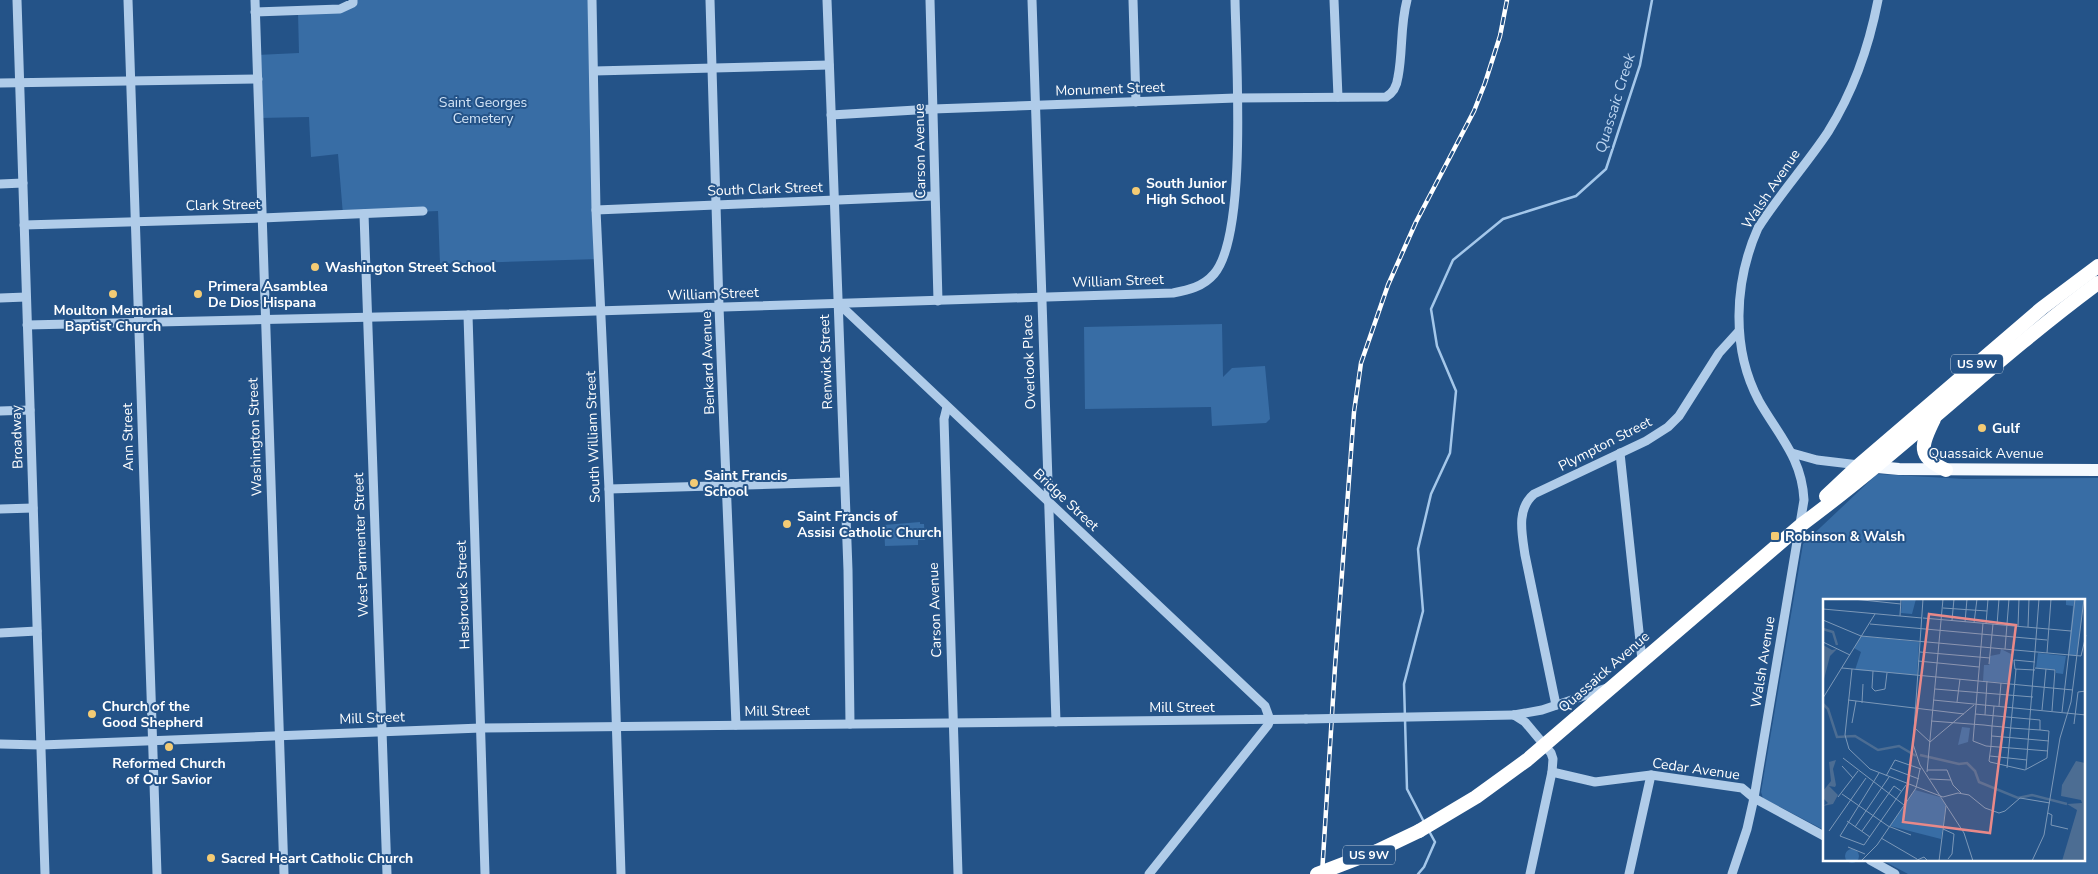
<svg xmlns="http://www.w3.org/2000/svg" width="2098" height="874" font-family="'Nunito Sans',sans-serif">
<rect width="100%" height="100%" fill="#245388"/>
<!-- green -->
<g fill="#386da5">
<polygon points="349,0 592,0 599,259 440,264 438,211 343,215 338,154 311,157 309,117 259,118 257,55 299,53 298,12 340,9"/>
<polygon points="1222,324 1223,377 1232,368 1265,366 1270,419 1266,423 1212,426 1211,407 1085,409 1084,327"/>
<polygon points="1877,474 1964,479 2098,478 2098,874 1908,874 1882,860 2084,860 2084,600 1824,600 1824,830 1763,798 1761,792 1803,544"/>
<polygon points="920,522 920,524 924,524 925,540 918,540 918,545 885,546 884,525"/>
</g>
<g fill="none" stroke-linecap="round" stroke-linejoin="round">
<!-- stream -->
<g stroke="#a4c7ea" stroke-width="2.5">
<polyline points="1424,822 1407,789 1404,684 1423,611 1418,549 1431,494 1450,453 1456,391 1437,346 1431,309 1453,260 1503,219 1576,196 1606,169 1640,65 1652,0"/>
<polyline points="1418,874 1424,867 1435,842 1429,831"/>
</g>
<!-- minor -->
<g stroke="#b0cce9" stroke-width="9">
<polyline points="17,0 45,874"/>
<polyline points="128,0 157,874"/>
<polyline points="255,0 284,874"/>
<polyline points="592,0 596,210 609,489 621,874"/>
<polyline points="710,0 719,307 736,725"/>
<polyline points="827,0 848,570 850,724"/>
<polyline points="930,0 938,301"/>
<polyline points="1032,0 1056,722"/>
<polyline points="1133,0 1136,102"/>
<polyline points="1334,0 1338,97"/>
<polyline points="255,12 340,9 353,3 353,0"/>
<polyline points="594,71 829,65"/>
<polyline points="0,83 258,79"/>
<path d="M831,115L933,109L1236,98L1386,97C1393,93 1397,85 1398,77C1403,52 1400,26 1407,0"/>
<polyline points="0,184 23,183"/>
<polyline points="596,210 934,196"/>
<polyline points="364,214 387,874"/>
<polyline points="24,225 262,218 423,211"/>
<polyline points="0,298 26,297"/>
<polyline points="838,303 1265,706 1270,720 1268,725 1149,874"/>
<polyline points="468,315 485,874"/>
<path d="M27,325L468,315L1173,293C1188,290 1203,287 1214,274C1248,235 1236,56 1235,0"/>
<polyline points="947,407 944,419 958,874"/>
<polyline points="0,411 30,410"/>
<polyline points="1620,453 1642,660"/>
<polyline points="1792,453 1817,460 1859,465"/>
<polyline points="609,489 844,482"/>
<polyline points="0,509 33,508"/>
<polyline points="0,633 37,631"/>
<path d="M1556,705L1525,555C1522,534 1516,509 1534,494L1646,441L1668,427L1679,416L1719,353L1739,331"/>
<polyline points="1514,715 1525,722 1551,753 1553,759 1552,772 1530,874"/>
<polyline points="1514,715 1542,710 1607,688"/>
<polyline points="0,744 41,745 481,728 1306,719"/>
<polyline points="1552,772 1595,782 1651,775 1742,788 1754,798 1824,836"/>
<polyline points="1870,860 1895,874"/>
<polyline points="1629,874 1651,775"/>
<path d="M1732,874L1747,829L1754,798L1804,500C1802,458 1779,436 1759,401C1731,349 1734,282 1758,228C1779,195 1806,165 1828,132C1853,92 1869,47 1878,0"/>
</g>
<!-- major -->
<polyline stroke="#f3f8fe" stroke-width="12" points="1867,466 1899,469 2098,470"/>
<!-- highway -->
<g stroke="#fff" stroke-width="14">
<path d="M1934,419C1921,445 1916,456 1946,470"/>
<polyline points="1826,496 1859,465 2042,308 2098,266"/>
<path d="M1419,831L1476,797L1527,760L1801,525C1904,449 1995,359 2098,283"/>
</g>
<defs>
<polyline id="rail" points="1322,874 1335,667 1354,412 1361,363 1388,285 1416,222 1474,111 1485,83 1500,36 1507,0"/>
</defs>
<!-- rail casing -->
<use href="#rail" stroke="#fff" stroke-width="4.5"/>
<!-- rail -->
<use href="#rail" stroke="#245388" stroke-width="2.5" stroke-dasharray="8" stroke-linecap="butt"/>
<!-- minor-bridge -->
<polyline stroke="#b0cce9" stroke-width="9" points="1306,719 1514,715"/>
<!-- highway-bridge -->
<polyline stroke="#fff" stroke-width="14" points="1317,874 1377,851 1419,831"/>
</g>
<!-- markers -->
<g fill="#f4cb74" stroke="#245388" stroke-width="2">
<circle cx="1136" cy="191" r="5"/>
<circle cx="315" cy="267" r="5"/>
<circle cx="113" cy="294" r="5"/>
<circle cx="198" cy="294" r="5"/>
<circle cx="1982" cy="428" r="5"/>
<circle cx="694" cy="483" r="5"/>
<circle cx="787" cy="524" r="5"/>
<rect x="1770" y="531" width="10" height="10" rx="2.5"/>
<circle cx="92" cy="714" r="5"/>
<circle cx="169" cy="747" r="5"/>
<circle cx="211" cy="858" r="5"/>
</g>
<g text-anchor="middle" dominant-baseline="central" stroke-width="4" stroke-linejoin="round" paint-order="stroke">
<!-- shield labels -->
<g fill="#245388" stroke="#bdcbdb" stroke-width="1">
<rect x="1951" y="354.5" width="52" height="19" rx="4"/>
<rect x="1343" y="845.5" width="52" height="19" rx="4"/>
</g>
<g font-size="12" font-weight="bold" fill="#fff">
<text x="1977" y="364">US 9W</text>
<text x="1369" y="855">US 9W</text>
</g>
<!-- street labels -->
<g font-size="14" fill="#fff" stroke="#245388">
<text transform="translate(1110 89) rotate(-2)">Monument Street</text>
<text transform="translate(920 151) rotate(-91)">Carson Avenue</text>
<text transform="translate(765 189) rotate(-2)">South Clark Street</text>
<text transform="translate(1771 189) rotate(-56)">Walsh Avenue</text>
<text transform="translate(223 205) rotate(-1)">Clark Street</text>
<text transform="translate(1118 281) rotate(-2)">William Street</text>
<text transform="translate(713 294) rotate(-2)">William Street</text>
<text transform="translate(826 362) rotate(-92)">Renwick Street</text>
<text transform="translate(1029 362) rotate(-92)">Overlook Place</text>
<text transform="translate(708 363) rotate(-92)">Benkard Avenue</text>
<text transform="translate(17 437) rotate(-92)">Broadway</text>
<text transform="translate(128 437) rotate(-91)">Ann Street</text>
<text transform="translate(255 437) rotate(-92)">Washington Street</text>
<text transform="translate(593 437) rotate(-92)">South William Street</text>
<text transform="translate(1605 444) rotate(-27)">Plympton Street</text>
<text x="1986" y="453">Quassaick Avenue</text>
<text transform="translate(1066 500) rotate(43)">Bridge Street</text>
<text transform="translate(361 545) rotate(-92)">West Parmenter Street</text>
<text transform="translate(463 595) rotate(-92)">Hasbrouck Street</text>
<text transform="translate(935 610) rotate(-92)">Carson Avenue</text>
<text transform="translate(1763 662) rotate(-81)">Walsh Avenue</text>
<text transform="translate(1604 672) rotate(-41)">Quassaick Avenue</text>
<text x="1182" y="707">Mill Street</text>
<text transform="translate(777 711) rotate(-1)">Mill Street</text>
<text transform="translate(372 718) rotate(-2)">Mill Street</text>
<text transform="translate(1696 769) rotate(8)">Cedar Avenue</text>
</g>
<!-- park labels -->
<g font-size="14" fill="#d4e5f7" stroke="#245388">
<text x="483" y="102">Saint Georges<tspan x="483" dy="16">Cemetery</tspan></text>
</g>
<!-- poi labels -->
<g font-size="14" font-weight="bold" fill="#fff" stroke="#245388" text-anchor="start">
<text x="1146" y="183">South Junior<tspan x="1146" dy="16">High School</tspan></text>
<text x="325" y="267">Washington Street School</text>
<text x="208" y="286">Primera Asamblea<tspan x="208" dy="16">De Dios Hispana</tspan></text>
<text x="113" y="310" text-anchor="middle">Moulton Memorial<tspan x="113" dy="16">Baptist Church</tspan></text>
<text x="1992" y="428">Gulf</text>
<text x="704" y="475">Saint Francis<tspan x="704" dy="16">School</tspan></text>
<text x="797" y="516">Saint Francis of<tspan x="797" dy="16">Assisi Catholic Church</tspan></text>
<text x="1785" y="536">Robinson &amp; Walsh</text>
<text x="102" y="706">Church of the<tspan x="102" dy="16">Good Shepherd</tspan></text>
<text x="169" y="763" text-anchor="middle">Reformed Church<tspan x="169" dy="16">of Our Savior</tspan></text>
<text x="221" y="858">Sacred Heart Catholic Church</text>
</g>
<!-- water labels -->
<g font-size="15" font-style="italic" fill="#bcd5f1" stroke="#245388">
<text transform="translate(1615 103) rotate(-73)">Quassaic Creek</text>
</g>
</g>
<!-- overview -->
<g transform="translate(1823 599)">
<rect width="262" height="262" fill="#245388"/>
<path d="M79,0H93L89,15L78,14ZM243,0H261L254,57L245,56L250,7L243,6ZM38,37L96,43L94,76L32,71L38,53L31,49ZM178,50L188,55L186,84L160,82L161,66H166L167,57L177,55ZM215,54L243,57L240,75L233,74V71L213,69ZM139,128L147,129L145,143L135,146ZM92,191L117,198L123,206L118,240L67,227ZM22 257a7 7 0 1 1 14 0a7 7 0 1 1-14 0Z" fill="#386da5"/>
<path d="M0,46L9,51L14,50L7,57L0,84ZM262,151V262H239L253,215L254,211L244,205L259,204L258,201L238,197L239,186L253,162L262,164ZM13,161L10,170L13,186L12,188L6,187L15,196L10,205L0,207L5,204L0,199V192L8,182L6,163Z" fill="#4c6d93"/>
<path fill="none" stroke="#4c6d93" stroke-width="2.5" d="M0,30L10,33L14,46M0,105L5,110L14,138L32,137L55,151L76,147L93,157M97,156L136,165L144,164L152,172L156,183L195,199L209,196L244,205"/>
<path fill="none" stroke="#7c98b8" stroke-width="1" d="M30,0L78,5M100,0L90,145L97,166L141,234L150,262M120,9L164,12M0,10L99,19M77,17L78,0M100,19L248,32M0,21L38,37L258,57L263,36M129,21L131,0M142,23L144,0M151,24L154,0M160,24L150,142L163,147L225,152M47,25L224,41M163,25L165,0M174,26L176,0M195,27L196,0M205,28L206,0M0,43L27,56M182,50L186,0M97,53L167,59M224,54L228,0M191,61L192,70L212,71M191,61L212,63M95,62L156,68M166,65L170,25M19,69L250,91M212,69L232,71L229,112M29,70L22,136L26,150L47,170L120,198L135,194L146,196L162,209L176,214L182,212L197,199L227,204M50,72L49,89L52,92L62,90L64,74M112,90L210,98M0,99L52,15M25,101L141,115M110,101L263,116M134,103L137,80M39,104L40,85M176,107L178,84M219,111L223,70M239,113L252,0M152,115L217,121V131M162,116L164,82M108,122L161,126L169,127L180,128L188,129L217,131L226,132L224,159L202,171L167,163L166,162L168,147L169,127L171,107M29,124L33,102M251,125L255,93L263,92M93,130L107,143L151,106M169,137L226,142M167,157L204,161M20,159L81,206M19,167L30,179M67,169L96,180M184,169L193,70M203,170L216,0M104,171H124L130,186L138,194M104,173L120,0M56,174L17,237L41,246L83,186M63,177L72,161L98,170M107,180L128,181M19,195L65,227L88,236M15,198L35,172M225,214L229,216L228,226L245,230M24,222L47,238M32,228L66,178M120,230L131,235L129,255L125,260M6,232L43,179M39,232L71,187L78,192M58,239L94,260M25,248L42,255M38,262L54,246L93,189L97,170M92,262L101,258L105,262M116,262L123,207M209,262L221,236L237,139L248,103L261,0"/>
<path fill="#e88989" fill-opacity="0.15" stroke="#e88989" stroke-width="2.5" d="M106,15L193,26L167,234L80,223Z"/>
<rect width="262" height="262" fill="none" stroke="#fff" stroke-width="2.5"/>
</g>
</svg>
